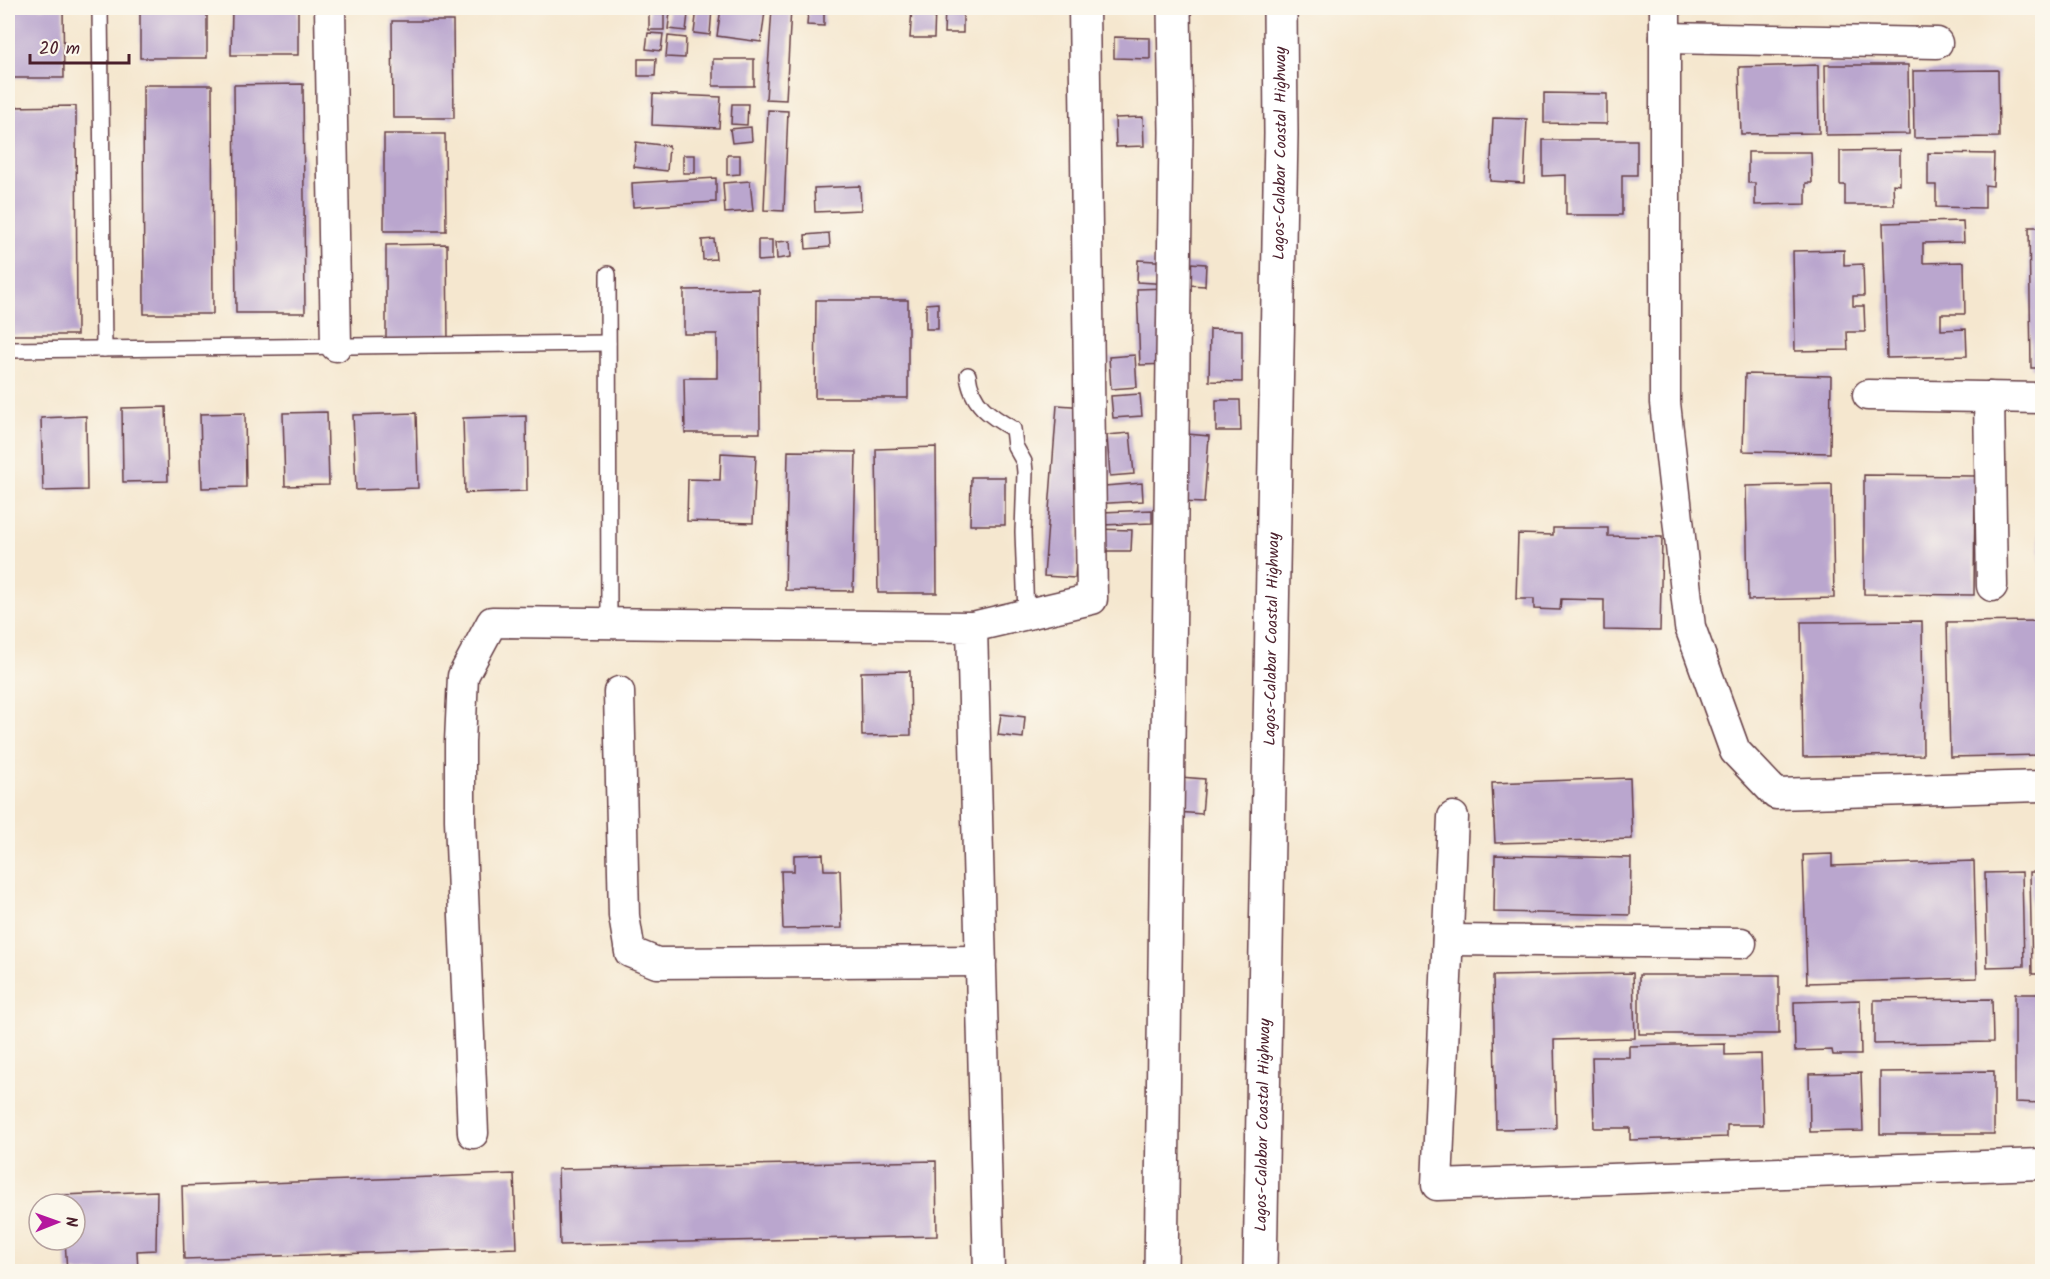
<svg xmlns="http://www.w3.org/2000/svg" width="2050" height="1279" font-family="Kalam,sans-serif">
<rect width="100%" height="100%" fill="#fbf7ec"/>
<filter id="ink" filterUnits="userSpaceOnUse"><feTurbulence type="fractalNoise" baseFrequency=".0167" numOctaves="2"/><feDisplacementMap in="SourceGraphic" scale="12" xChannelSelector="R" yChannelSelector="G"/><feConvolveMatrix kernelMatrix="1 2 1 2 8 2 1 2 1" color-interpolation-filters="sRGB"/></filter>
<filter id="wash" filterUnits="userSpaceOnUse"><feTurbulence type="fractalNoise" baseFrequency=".008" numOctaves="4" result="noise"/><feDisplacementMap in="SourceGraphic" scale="24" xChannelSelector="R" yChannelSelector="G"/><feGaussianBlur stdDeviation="1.35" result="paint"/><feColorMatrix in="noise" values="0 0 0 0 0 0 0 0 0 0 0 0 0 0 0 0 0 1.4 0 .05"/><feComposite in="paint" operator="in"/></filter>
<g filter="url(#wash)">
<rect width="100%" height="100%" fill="#f5e7cf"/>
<g id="blocks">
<!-- building -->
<g fill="#baa6ce">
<polygon points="8,8 63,8 64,78 8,78"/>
<rect x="140" y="8" width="67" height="50"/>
<polygon points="232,8 298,8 298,55 231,55"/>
<rect x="649" y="8" width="15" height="22"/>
<polygon points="697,8 712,8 710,35 694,33"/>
<polygon points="721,8 765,11 761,42 717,36"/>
<polygon points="772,8 791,8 786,100 766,99"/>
<polygon points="912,8 935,8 934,38 910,38"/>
<polygon points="945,8 963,8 963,33 944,33"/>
<polygon points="808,11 824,11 824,26 807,25"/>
<polygon points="670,12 688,14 686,31 668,29"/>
<polygon points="392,21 453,21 454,118 393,118"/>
<polygon points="648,33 663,34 661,51 646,49"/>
<polygon points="668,36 686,38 685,58 666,57"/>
<polygon points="1114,37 1150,38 1150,59 1114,58"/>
<polygon points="638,59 656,59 655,76 638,76"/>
<rect x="713" y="59" width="41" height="27"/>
<polygon points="1818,65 1819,133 1741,134 1739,67"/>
<polygon points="1825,65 1908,65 1909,134 1826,135"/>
<polygon points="1998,70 1999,137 1914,138 1913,71"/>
<polygon points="303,84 305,313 236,313 234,85"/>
<polygon points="143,85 212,85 213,314 144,314"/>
<polygon points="1544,93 1607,94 1607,124 1544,123"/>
<polygon points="653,94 721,97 719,128 652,125"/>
<polygon points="732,104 748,104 747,125 731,124"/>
<polygon points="76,106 77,335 8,335 8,107"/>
<polygon points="768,110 788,111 784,211 764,210"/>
<polygon points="1143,117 1144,146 1116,147 1115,118"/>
<polygon points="1493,118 1527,119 1524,183 1490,181"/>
<polygon points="751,127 752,141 732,143 730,129"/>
<polygon points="384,134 445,134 446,231 384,231"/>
<polygon points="1543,140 1637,140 1637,175 1622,175 1622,215 1566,215 1566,175 1543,176"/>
<polygon points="636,142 669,146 667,171 634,167"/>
<polygon points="1900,150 1900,185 1893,184 1894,205 1845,205 1845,185 1840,185 1840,151"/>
<polygon points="1748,152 1811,152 1812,183 1806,183 1806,204 1755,205 1755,183 1748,183"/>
<polygon points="1928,153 1994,154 1993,186 1985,185 1985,208 1936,207 1936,185 1928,185"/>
<rect x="683" y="155" width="12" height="18"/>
<polygon points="727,155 740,155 740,174 727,175"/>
<polygon points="716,178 716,202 633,207 632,183"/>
<polygon points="750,181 753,211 725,213 723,183"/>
<polygon points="860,186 861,210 815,212 814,188"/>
<polygon points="1963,221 1964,242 1923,243 1923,263 1964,262 1965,314 1941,314 1941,330 1966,329 1967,356 1887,358 1883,223"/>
<polygon points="2029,227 2042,227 2042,368 2031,368"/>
<polygon points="829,233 830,247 806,249 805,235"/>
<polygon points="714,239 716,259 703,260 702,240"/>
<polygon points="758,240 772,240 772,260 758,261"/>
<polygon points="790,241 791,257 777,259 776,242"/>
<polygon points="447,244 448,342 386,343 386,245"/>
<polygon points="1844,250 1844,265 1863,264 1864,296 1853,296 1853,306 1864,306 1865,332 1847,332 1848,350 1795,351 1793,251"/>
<polygon points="1138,260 1206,264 1205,286 1137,282"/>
<polygon points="1166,288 1169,364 1140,365 1137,289"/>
<polygon points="759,289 760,433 685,433 684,378 717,378 717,334 684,334 684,290"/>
<polygon points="816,300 908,300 908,398 815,398"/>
<polygon points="938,303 938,329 926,329 926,304"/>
<polygon points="1210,329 1242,330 1242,382 1209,381"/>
<polygon points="1135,355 1137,387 1111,389 1109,357"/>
<polygon points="1745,374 1831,376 1830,453 1743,451"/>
<polygon points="1140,394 1142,416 1113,418 1111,396"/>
<polygon points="1216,400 1240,400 1241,431 1216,431"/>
<polygon points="1057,405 1087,407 1075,578 1044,576"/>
<polygon points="166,407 168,481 123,482 122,408"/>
<polygon points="327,412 329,485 285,486 283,413"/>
<polygon points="245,413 246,487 202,488 200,414"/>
<polygon points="416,413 418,488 356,490 353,415"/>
<polygon points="86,416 87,490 43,491 41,418"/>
<polygon points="526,416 527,491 465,493 463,418"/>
<polygon points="1130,433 1134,474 1110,476 1107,435"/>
<polygon points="1187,434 1209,436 1204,503 1181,502"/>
<polygon points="936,447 937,593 878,593 876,449"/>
<polygon points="788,451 856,452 853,591 785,590"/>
<polygon points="721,453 756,455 753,523 687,521 688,479 720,480"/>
<polygon points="1864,475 1975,476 1974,595 1864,594"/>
<polygon points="971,477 1005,477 1005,525 970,525"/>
<polygon points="2037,481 2042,481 2042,580 2041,580"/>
<polygon points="1142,483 1143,501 1093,504 1092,487"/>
<polygon points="1832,484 1834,598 1748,600 1746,486"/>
<polygon points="1152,510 1152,523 1102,525 1102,512"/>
<polygon points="1553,528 1608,528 1608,536 1662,537 1660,631 1604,630 1604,600 1561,599 1560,610 1534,609 1534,599 1516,599 1518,534 1553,535"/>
<polygon points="1095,529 1132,530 1131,551 1095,551"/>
<polygon points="1922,621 1923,755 1803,757 1801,622"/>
<polygon points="2042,621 2042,755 1950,757 1947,622"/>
<polygon points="910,671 911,735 862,736 861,672"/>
<polygon points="1001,714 1025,717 1023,738 998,735"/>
<polygon points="1180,777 1205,779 1202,814 1177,812"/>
<polygon points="1630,778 1632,839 1495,843 1492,783"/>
<polygon points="823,854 824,870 840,870 842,928 783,929 781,871 794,871 794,855"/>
<polygon points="1832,854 1832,866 1974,861 1977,978 1807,983 1803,855"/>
<polygon points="1495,855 1631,858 1630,915 1494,912"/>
<polygon points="2022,872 2024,966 1987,967 1985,873"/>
<polygon points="2030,872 2042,872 2042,974 2032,974"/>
<polygon points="1633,973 1635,1038 1554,1040 1556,1128 1496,1129 1493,976"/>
<rect x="1639" y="975" width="140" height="59"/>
<polygon points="2015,994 2042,994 2042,1103 2015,1102"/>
<polygon points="1992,999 1993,1042 1874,1044 1874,1000"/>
<polygon points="1860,1000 1861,1055 1833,1055 1832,1050 1795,1051 1794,1002"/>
<polygon points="1725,1044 1725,1055 1761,1054 1763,1125 1727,1125 1727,1137 1630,1140 1630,1128 1594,1128 1592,1057 1629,1057 1629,1046"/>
<polygon points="1994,1071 1994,1134 1880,1134 1880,1072"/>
<polygon points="1861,1073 1863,1131 1810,1132 1809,1074"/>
<polygon points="936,1161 937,1236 560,1245 558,1169"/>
<polygon points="514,1174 517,1248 184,1259 182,1186"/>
<polygon points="157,1191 156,1250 137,1251 138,1272 67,1272 65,1240 75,1240 75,1204 64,1204 63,1195"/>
</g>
</g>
</g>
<g filter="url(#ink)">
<use href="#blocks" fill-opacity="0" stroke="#643d44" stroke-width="1.5"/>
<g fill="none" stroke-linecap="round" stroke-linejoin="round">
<defs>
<g id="service">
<polyline points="100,8 104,349"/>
<polyline points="608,274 609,623"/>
<polyline points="8,350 608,343"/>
<path d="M968,375C971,404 990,416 1013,429L1015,446L1024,462L1025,472L1023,532L1026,615"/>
</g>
<g id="minor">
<polyline points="330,8 336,346"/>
<polyline points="1665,8 1665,403 1690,627 1735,751 1776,794 2042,786"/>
<polyline points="1665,38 1937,43"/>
<polyline points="1868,395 2042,398"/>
<polyline points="1989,397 1992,586"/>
<polyline points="972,627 1092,599 1084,8"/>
<polyline points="619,692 624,916 630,952 657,963 981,961"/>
<polyline points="1453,817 1437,1185 2042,1164"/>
<polyline points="1448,940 1741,943"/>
<polyline points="473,1133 460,820 460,742 463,676 492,622 972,627 989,1272"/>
</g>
<g id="trunk">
<polyline points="1161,1272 1176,132 1174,8"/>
<path id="s1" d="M1260,1272L1281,134L1280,8"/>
</g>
</defs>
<!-- service casing -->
<use href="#service" stroke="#643d44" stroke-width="18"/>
<!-- minor casing -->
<use href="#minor" stroke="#643d44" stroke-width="33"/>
<!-- trunk casing -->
<use href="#trunk" stroke="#643d44" stroke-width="36"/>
<!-- service -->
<use href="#service" stroke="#fff" stroke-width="15"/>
<!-- minor -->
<use href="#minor" stroke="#fff" stroke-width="30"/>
<!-- trunk -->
<use href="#trunk" stroke="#fff" stroke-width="33"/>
</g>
</g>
<g text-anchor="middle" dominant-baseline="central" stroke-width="4.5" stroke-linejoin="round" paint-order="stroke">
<!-- street labels -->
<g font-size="16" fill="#4a1f2b" stroke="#fbf7ec">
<text stroke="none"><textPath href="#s1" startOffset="1119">Lagos-Calabar Coastal Highway</textPath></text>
<text stroke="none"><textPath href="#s1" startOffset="633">Lagos-Calabar Coastal Highway</textPath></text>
<text stroke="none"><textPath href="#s1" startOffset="147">Lagos-Calabar Coastal Highway</textPath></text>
</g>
</g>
<!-- margin -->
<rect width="2050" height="1279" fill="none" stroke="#fbf7ec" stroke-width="30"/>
<!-- north arrow -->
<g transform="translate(57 1222) rotate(89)"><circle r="28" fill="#fbf7ec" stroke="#b4a19f" stroke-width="1.5"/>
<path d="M0-4.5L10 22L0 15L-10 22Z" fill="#b5179e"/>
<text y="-9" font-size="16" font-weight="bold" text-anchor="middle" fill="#4a1f2b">N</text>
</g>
<!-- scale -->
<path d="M30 54v9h99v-9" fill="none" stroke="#4a1f2b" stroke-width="3"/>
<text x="39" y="54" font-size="18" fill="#4a1f2b" stroke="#fbf7ec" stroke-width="4.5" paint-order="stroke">20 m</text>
</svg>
